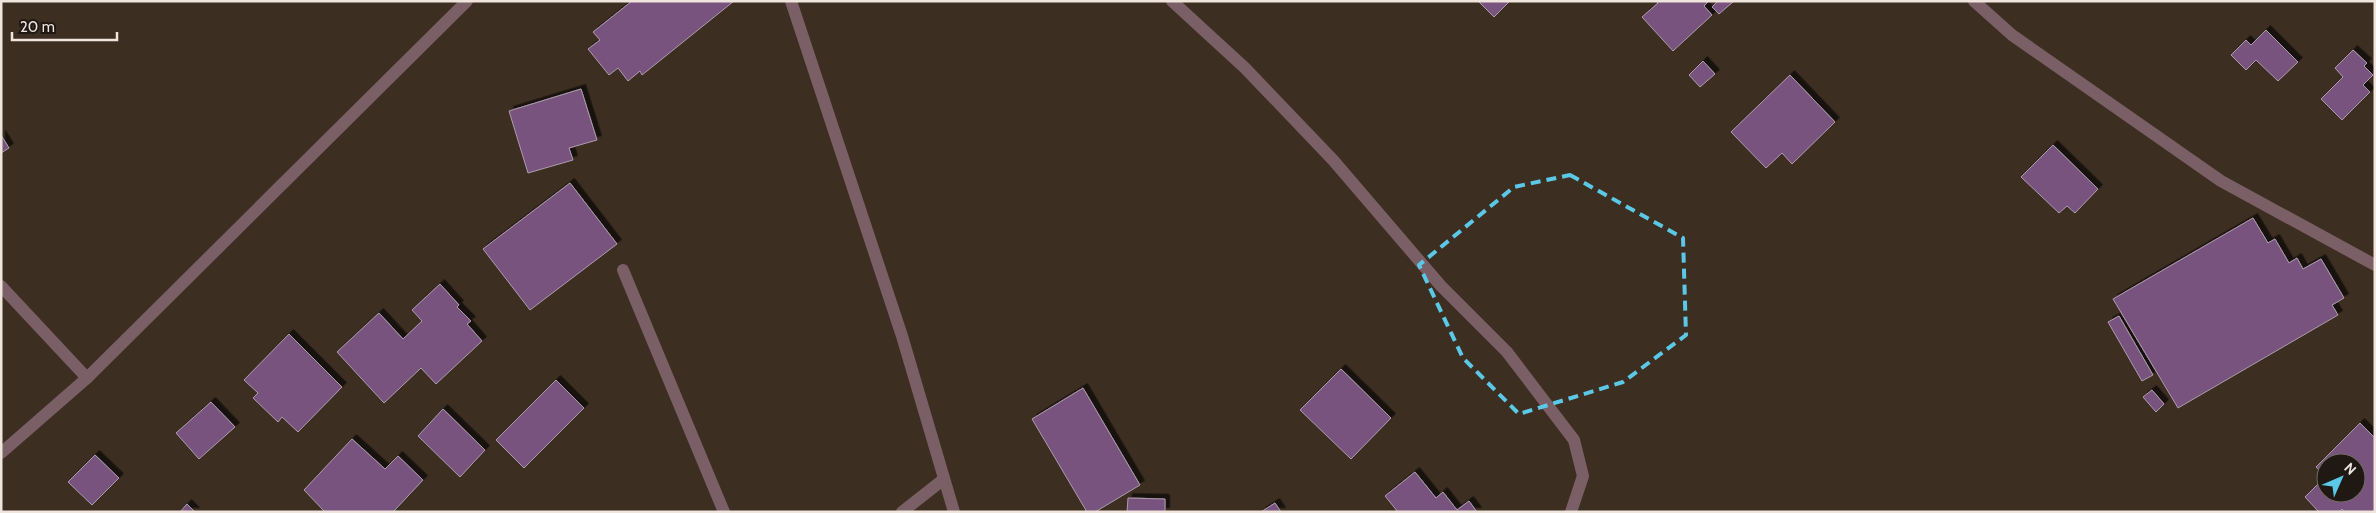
<svg xmlns="http://www.w3.org/2000/svg" width="2376" height="513" font-family="Cabin,sans-serif">
<defs>
<filter id="shadow"><feDropShadow dx="4.5" dy="-4.5" stdDeviation="0" flood-color="#0009"/></filter>
</defs>
<rect width="100%" height="100%" fill="#3d2e22"/>
<!-- building -->
<g fill="#77527e" stroke="#ac9dae" fill-rule="evenodd" filter="url(#shadow)">
<polygon points="632,1 734,1 642,75 640,71 628,81 618,68 609,75 588,49 600,40 593,32"/>
<polygon points="1478,1 1510,1 1494,17"/>
<polygon points="1656,1 1709,1 1704,6 1712,15 1673,51 1642,17 1658,3"/>
<polygon points="1718,1 1734,1 1719,14 1712,7"/>
<polygon points="2266,30 2298,62 2278,81 2256,60 2246,70 2231,55 2246,40 2251,45"/>
<polygon points="2353,50 2367,63 2364,66 2373,75 2363,85 2370,92 2342,120 2321,99 2343,77 2335,68"/>
<polygon points="1703,61 1715,74 1700,87 1689,75"/>
<polygon points="1790,75 1835,122 1792,164 1782,153 1766,168 1731,132"/>
<polygon points="581,89 597,140 569,148 573,160 528,173 509,111"/>
<polygon points="1,135 9,148 1,153"/>
<polygon points="2053,145 2098,189 2075,213 2067,206 2059,213 2021,177"/>
<polygon points="570,183 617,244 530,310 483,249"/>
<polygon points="2253,218 2268,243 2275,239 2289,263 2297,258 2303,269 2321,259 2344,298 2332,305 2338,315 2178,408 2113,299"/>
<polygon points="440,284 459,305 457,307 471,321 467,324 482,341 436,384 421,368 384,403 337,352 379,313 403,339 422,321 412,310"/>
<polygon points="2119,316 2153,375 2142,381 2108,322"/>
<polygon points="289,334 342,387 298,432 282,417 278,422 253,398 258,393 244,380"/>
<polygon points="1341,369 1391,418 1351,459 1300,410"/>
<polygon points="556,380 584,408 524,468 496,440"/>
<polygon points="1083,388 1140,485 1095,512 1087,512 1032,419"/>
<polygon points="2152,390 2164,404 2156,412 2143,397"/>
<polygon points="211,402 235,427 199,459 176,433"/>
<polygon points="443,409 485,450 460,477 418,436"/>
<path d="M2360,423L2375,438V512H2344L2342,509L2339,512H2319L2305,497L2326,476L2316,467ZM2326,463H2356V493H2326Z"/>
<polygon points="352,439 385,469 398,456 423,480 393,512 325,512 304,490"/>
<polygon points="95,455 119,478 92,505 68,482"/>
<polygon points="1415,472 1436,498 1443,492 1457,510 1469,501 1477,512 1398,512 1385,496"/>
<polygon points="1128,498 1165,499 1165,512 1127,512"/>
<polygon points="1275,503 1281,512 1261,512"/>
<polygon points="187,504 195,512 180,512"/>
</g>
<g fill="none" stroke-linecap="round" stroke-linejoin="round">
<!-- street -->
<g stroke="#7b5f66" stroke-width="12">
<polyline points="791,1 902,336 954,512"/>
<polyline points="1172,1 1245,68 1333,160 1441,286 1507,352 1574,440 1583,476 1571,512"/>
<polyline points="1974,1 2012,35 2221,181 2375,265"/>
<polyline points="623,270 724,512"/>
<polyline points="1,286 87,378"/>
<polyline points="1,453 87,378 467,1"/>
<polyline points="902,512 944,479"/>
</g>
</g>
<!-- marked area -->
<path fill="none" stroke="#5bc8e6" stroke-width="4" stroke-dasharray="10 6" stroke-linejoin="round" d="M1570,175L1683,238L1686,335L1623,382L1519,414L1463,358L1419,265L1514,187Z"/>
<!-- border -->
<rect width="2376" height="513" fill="none" stroke="#efe5dd" stroke-width="5"/>
<!-- north arrow -->
<g transform="translate(2341 478) rotate(45)"><circle r="24" fill="#1f1813" stroke="#726a64"/>
<path d="M0-4L9 19L0 12L-9 19Z" fill="#5bc8e6"/>
<text y="-8" font-size="14" font-weight="bold" text-anchor="middle" fill="#efe5dd">N</text>
</g>
<!-- scale -->
<path d="M12 32v8h105v-8" fill="none" stroke="#efe5dd" stroke-width="2.5"/>
<text x="20" y="32" font-size="15" fill="#efe5dd" stroke="#1f1813" stroke-width="4" paint-order="stroke">20 m</text>
</svg>
